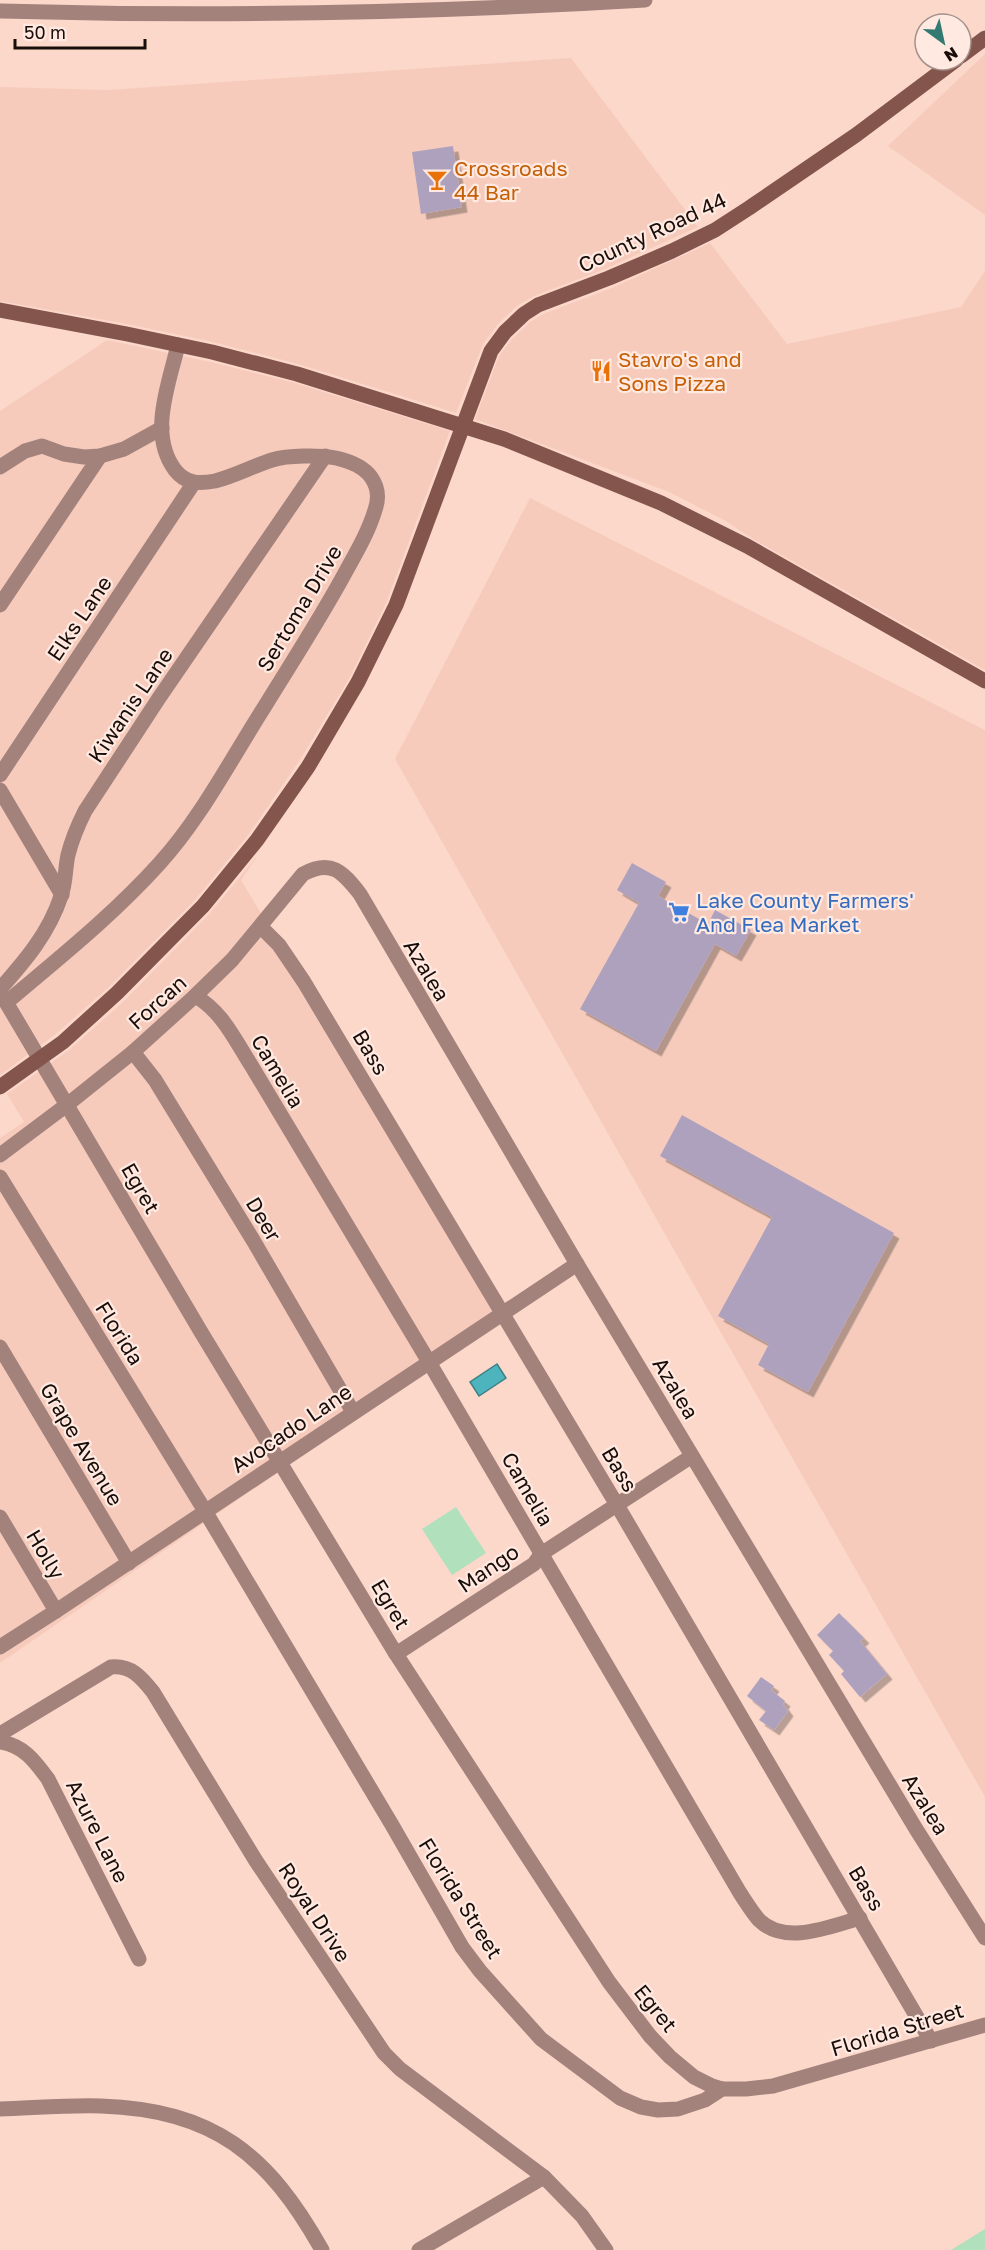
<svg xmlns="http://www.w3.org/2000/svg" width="985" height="2250" font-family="'Golos Text',sans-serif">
<defs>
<filter id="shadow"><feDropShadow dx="5.5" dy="5.5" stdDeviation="0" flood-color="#0004"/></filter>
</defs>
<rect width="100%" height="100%" fill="#fcd8cb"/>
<!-- built -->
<g fill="#f6cbbc">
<polygon points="985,54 985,215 888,146"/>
<polygon points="571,58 698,227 605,269 534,296 517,306 498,324 483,344 456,413 298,364 213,342 127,324 0,301 0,87 108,90"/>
<polygon points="710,243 787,344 961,307 985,271 985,670 753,539 724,520 669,492 475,419 499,356 512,339 530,322 543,314 614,287"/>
<polygon points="107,340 211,362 295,383 450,431 387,601 350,677 300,760 249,834 196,899 110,986 56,1034 0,1075 0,411"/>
<polygon points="530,498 985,730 985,1797 395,759"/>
<polygon points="259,854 241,880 502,1319 0,1663 0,1138 24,1122 7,1094 69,1050 124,1001 210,913"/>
</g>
<!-- green -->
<g fill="#b1e0bc">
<polygon points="456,1507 486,1553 452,1575 422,1529"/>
<polygon points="985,2229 985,2250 951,2250"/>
</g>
<!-- water -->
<polygon fill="#4db3bc" stroke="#3d8186" stroke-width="1.5" points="497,1364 506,1378 479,1396 470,1382"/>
<!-- building -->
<g fill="#aea1be" filter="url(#shadow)">
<polygon points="453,146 462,207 421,214 412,152"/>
<polygon points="632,863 666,882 658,896 708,924 715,910 751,930 736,956 715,944 656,1051 580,1009 639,903 617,890"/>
<polygon points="682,1115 894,1233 808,1392 758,1365 769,1344 718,1316 772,1217 660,1156"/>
<polygon points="839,1613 864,1638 860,1641 887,1674 860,1697 841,1674 844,1671 829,1655 833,1651 817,1635"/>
<polygon points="761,1677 774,1686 771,1690 785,1701 783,1704 788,1711 774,1730 759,1720 766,1711 747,1696"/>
</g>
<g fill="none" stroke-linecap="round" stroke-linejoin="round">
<!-- minor -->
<g stroke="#a4827c" stroke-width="15">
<path d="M0,11C215,17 431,13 645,0"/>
<polyline points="0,467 25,451 42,446 64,454 84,457 100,456 124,449 162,428"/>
<polyline points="0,605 100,456"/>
<polyline points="0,775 193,484"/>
<polyline points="0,790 62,895"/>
<polyline points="261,927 279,945 304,982 617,1505 931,2041"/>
<path d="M0,989C25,961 49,933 61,896C66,883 65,868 68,855C72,839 78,825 85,811L159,698L325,456"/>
<polyline points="0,992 201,1332 396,1654 609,1982 650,2036 670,2057 694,2077 712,2086 722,2089"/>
<path d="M195,996C222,1011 235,1040 251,1065L429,1362L740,1893C746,1902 752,1912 759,1920C785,1946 831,1926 860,1918"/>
<path d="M7,1002C59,958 113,915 159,864C201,818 231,759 265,706C292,662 320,619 345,573C356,553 368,533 375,510C379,499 378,487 371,477C363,466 349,461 336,458C320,455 288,455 272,460C253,466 235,476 215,481C199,484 186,484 175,470C148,434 169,384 178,345"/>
<polyline points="133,1052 155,1080 253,1240 353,1412"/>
<path d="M0,1155L68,1104L133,1052L195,996L232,960L303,874C331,859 342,871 360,894L577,1264L916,1829L985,1938"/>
<polyline points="0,1177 205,1511 392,1825 462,1947 480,1971 541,2039 620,2098 641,2107 658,2110 678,2109 705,2100 722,2089 746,2089 773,2086 985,2025"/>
<polyline points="0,1347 129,1563"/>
<polyline points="0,1517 56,1611"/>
<polyline points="0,1647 56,1611 577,1264"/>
<polyline points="396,1654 534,1564 541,1554 692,1456"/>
<path d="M0,1734L111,1667C131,1665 141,1677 153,1692L256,1861L384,2053L400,2069L544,2177L582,2216L606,2250"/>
<path d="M0,1742C24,1746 34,1760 48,1779L139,1959"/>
<path d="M0,2109C33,2108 67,2105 101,2106C214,2110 268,2154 322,2250"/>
<polyline points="419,2250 544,2177"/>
</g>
<!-- secondary -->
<g stroke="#84554d" stroke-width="15">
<polyline points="961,56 985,38"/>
<polyline points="0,310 127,334 212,352 297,374 504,439 661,503 747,546 985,681"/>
<polyline points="0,1087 63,1042 117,993 203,906 257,840 308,767 358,682 396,605 491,351 505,332 524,314 538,305 609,278 672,251 715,230 749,208 856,135 956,60"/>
</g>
</g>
<!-- icons -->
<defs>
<symbol id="bar-bare" viewBox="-9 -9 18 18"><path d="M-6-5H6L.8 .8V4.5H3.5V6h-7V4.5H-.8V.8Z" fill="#e8710a" stroke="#ffe9e1" stroke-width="2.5" paint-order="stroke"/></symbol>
<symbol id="restaurant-bare" viewBox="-9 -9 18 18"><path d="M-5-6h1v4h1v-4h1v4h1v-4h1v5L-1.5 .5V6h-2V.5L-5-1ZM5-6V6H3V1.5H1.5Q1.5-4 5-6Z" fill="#e8710a" stroke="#ffe9e1" stroke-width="2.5" paint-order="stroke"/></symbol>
<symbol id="supermarket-bare" viewBox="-9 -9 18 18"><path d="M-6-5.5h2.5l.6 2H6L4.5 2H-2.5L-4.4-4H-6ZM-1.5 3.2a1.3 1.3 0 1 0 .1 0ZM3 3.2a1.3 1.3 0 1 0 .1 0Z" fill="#3f7fe0" stroke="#ffe9e1" stroke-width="2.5" paint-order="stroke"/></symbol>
</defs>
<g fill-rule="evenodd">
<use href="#bar-bare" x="422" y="165" width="30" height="30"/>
<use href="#restaurant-bare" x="586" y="356" width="30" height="30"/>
<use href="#supermarket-bare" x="664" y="897" width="30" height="30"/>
</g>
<g text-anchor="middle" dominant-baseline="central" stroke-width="4.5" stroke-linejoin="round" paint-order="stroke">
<!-- food labels -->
<g font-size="21" fill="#c56008" stroke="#ffe9e1" text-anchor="start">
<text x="454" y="168">Crossroads<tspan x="454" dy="24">44 Bar</tspan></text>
<text x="618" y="359">Stavro's and<tspan x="618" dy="24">Sons Pizza</tspan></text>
</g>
<!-- street labels -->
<g font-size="21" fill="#180d08" stroke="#ffe9e1">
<text transform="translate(652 232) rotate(-25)">County Road 44</text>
<text transform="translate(299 608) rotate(-59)">Sertoma Drive</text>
<text transform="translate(79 618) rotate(-56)">Elks Lane</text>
<text transform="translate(130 705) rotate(-56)">Kiwanis Lane</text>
<text transform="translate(427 970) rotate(59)">Azalea</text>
<text transform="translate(157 1002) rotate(-42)">Forcan</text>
<text transform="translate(371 1052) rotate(59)">Bass</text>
<text transform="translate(278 1071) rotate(59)">Camelia</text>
<text transform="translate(141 1188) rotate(60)">Egret</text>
<text transform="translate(264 1219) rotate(59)">Deer</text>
<text transform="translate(120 1333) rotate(58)">Florida</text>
<text transform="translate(676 1388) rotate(59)">Azalea</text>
<text transform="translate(291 1428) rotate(-34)">Avocado Lane</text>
<text transform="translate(82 1444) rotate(59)">Grape Avenue</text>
<text transform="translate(620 1469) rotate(59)">Bass</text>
<text transform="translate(528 1489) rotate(60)">Camelia</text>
<text transform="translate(46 1554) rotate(59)">Holly</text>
<text transform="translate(488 1568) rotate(-34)">Mango</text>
<text transform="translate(391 1604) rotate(59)">Egret</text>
<text transform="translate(926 1804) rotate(58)">Azalea</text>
<text transform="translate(98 1831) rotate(63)">Azure Lane</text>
<text transform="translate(867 1888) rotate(59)">Bass</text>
<text transform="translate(461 1898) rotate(58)">Florida Street</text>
<text transform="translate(315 1912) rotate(57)">Royal Drive</text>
<text transform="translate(656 2008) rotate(51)">Egret</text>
<text transform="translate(897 2029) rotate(-17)">Florida Street</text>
</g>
<!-- shop labels -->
<g font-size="21" fill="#366cbe" stroke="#ffe9e1" text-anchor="start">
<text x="696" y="900">Lake County Farmers'<tspan x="696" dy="24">And Flea Market</tspan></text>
</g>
</g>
<!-- north arrow -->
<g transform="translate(943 42) rotate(147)"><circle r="28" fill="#ffe9e1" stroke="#a3918a" stroke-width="1.5"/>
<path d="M0-4.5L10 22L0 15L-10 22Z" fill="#327a72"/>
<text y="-9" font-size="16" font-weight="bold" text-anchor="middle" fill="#180d08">N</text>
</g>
<!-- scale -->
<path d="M15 39v9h130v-9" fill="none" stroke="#180d08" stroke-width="3"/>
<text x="24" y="39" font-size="18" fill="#180d08" stroke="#ffe9e1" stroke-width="4.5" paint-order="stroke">50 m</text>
</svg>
